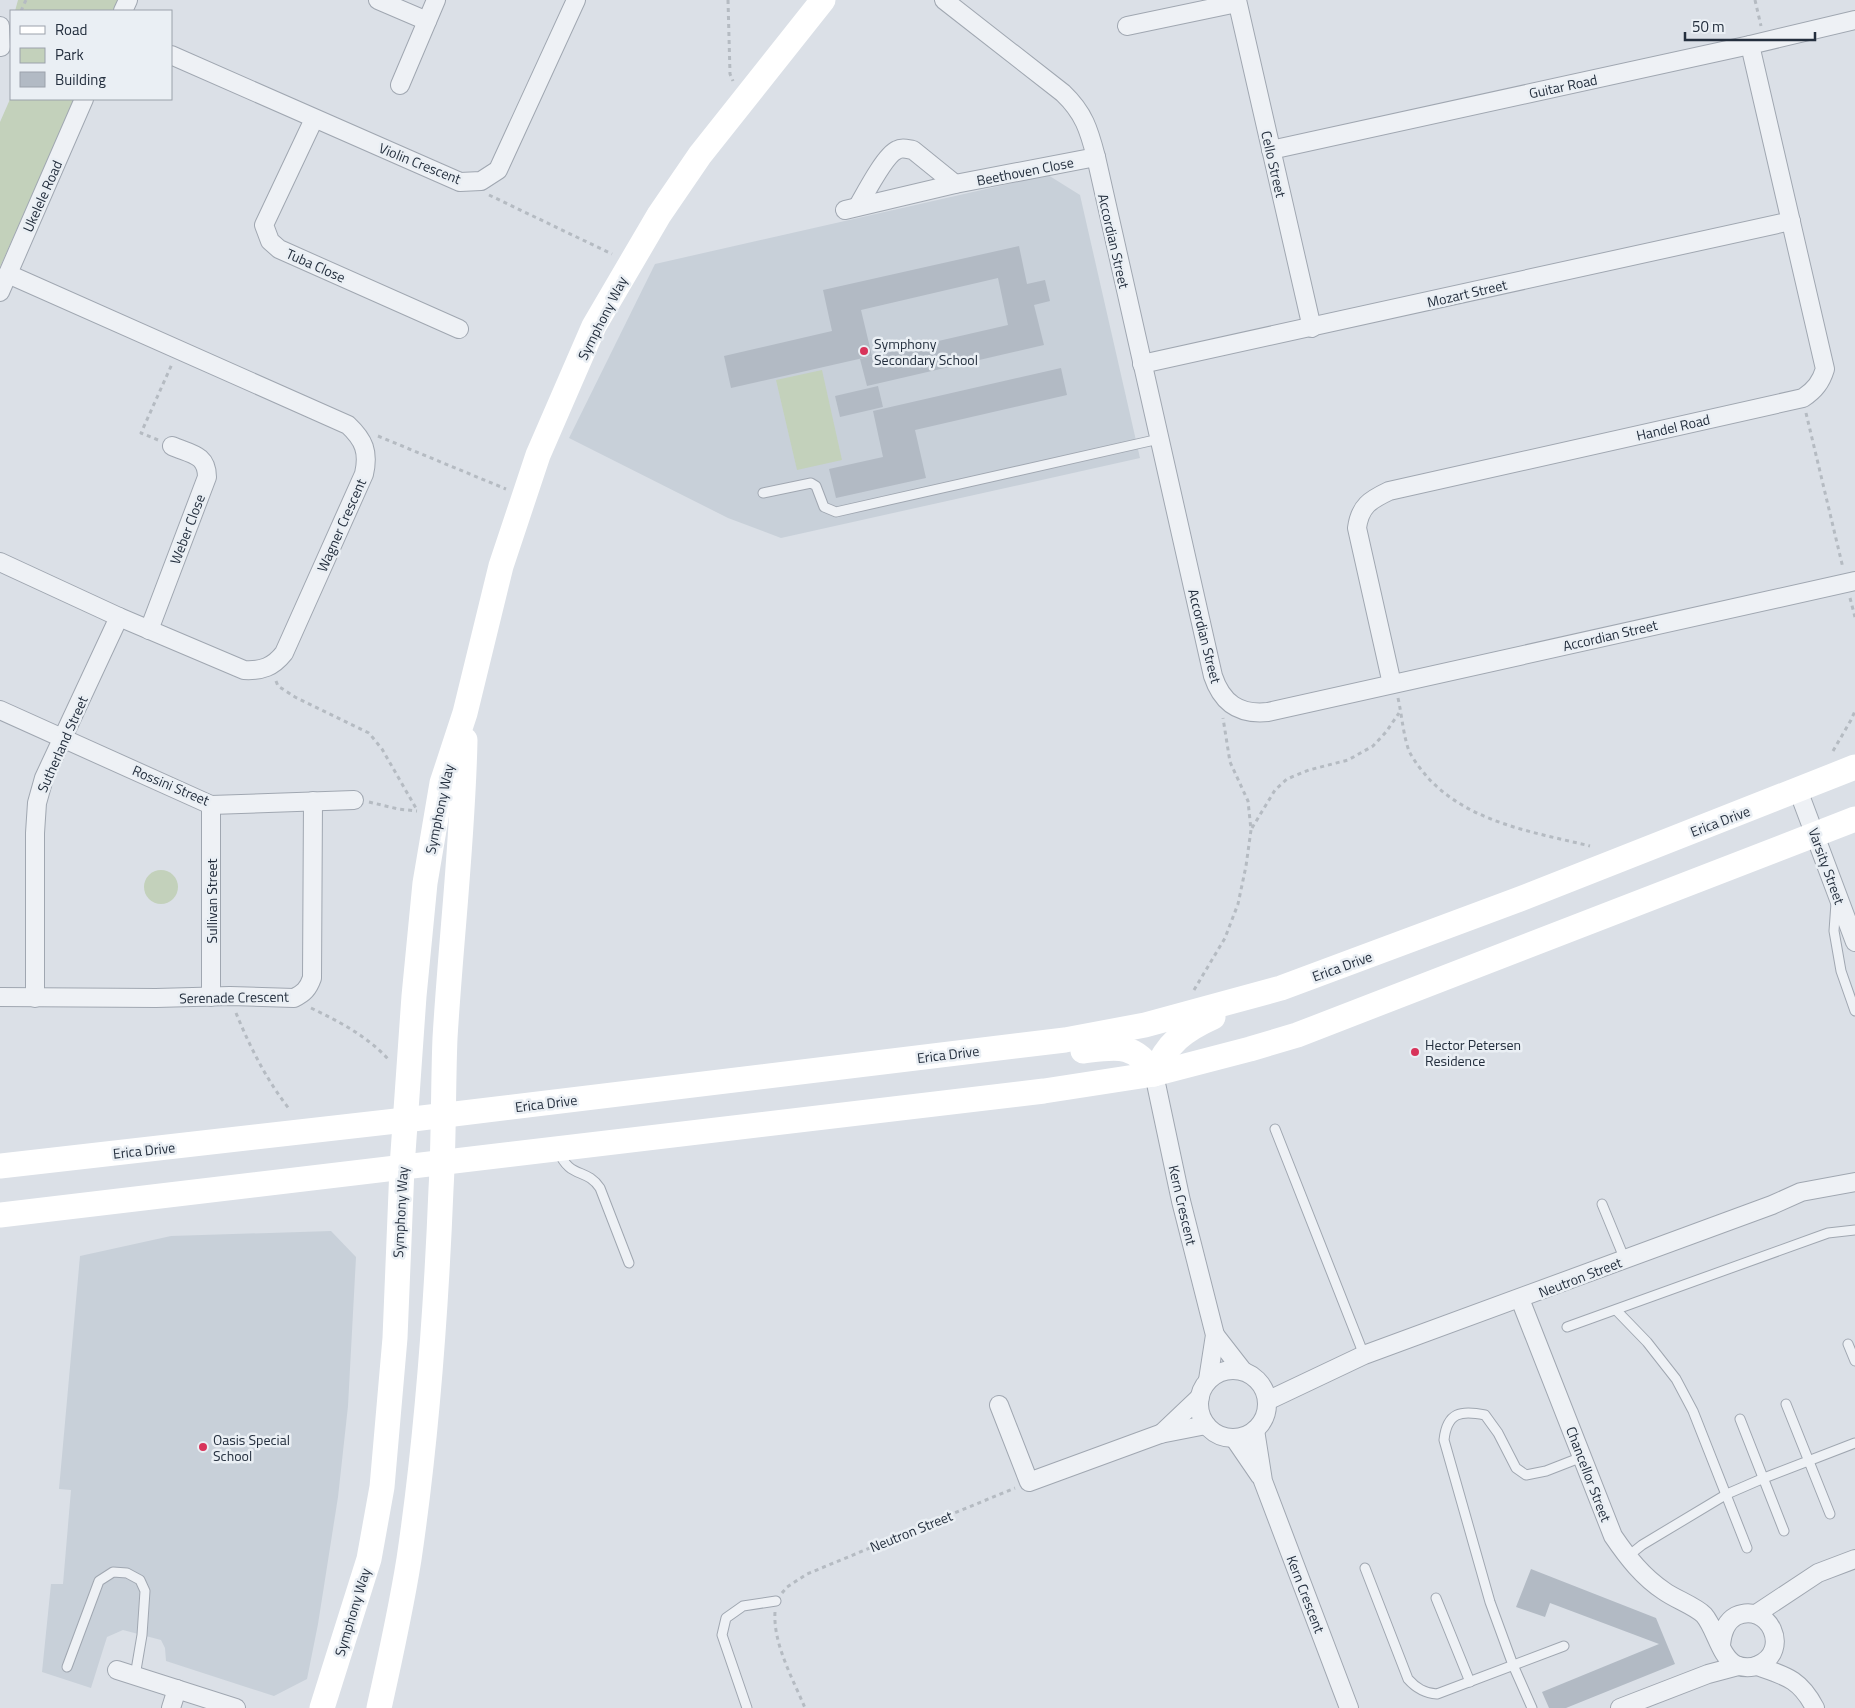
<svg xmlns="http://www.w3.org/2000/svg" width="1855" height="1708" font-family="'Titillium Web',sans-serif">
<rect width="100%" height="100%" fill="#dbe0e7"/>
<!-- built -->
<g fill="#c8d0d9">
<polygon points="1048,175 1080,195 1140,458 781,538 728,518 569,438 655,264"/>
<polygon points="331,1231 356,1257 348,1406 338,1497 318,1624 307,1679 274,1696 166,1661 165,1648 161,1640 123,1630 107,1637 91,1688 42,1672 51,1584 63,1584 71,1490 59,1489 80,1256 171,1236"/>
</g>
<!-- green -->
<g fill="#c3d1bb">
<polygon points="18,0 119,0 114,11 15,11"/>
<polygon points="11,97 11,99 75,99 0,267 0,122"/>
<polygon points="822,370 842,460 797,470 776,380"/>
<circle cx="161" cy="887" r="17"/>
</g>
<!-- building -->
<g fill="#b2bac4">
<polygon points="1019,246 1027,284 1045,280 1050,301 1034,305 1044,345 867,386 860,359 1008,325 998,278 861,310 872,356 731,388 724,356 832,331 823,290"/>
<polygon points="1061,368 1067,395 915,430 926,478 836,498 829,469 883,457 873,411"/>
<polygon points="878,386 883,407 840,417 835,396"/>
<polygon points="1531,1569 1656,1618 1675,1664 1566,1708 1549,1708 1542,1692 1659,1644 1550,1603 1545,1617 1516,1607"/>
</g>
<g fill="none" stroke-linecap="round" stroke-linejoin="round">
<defs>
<g id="service">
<polyline points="763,493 811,483 816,486 824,507 836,512 1159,439"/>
<polyline points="1836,903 1834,931 1841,971 1855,1011"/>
<polyline points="1275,1129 1364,1355"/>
<path d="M558,1150C570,1180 586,1167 600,1188L629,1263"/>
<polyline points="1602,1204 1625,1260"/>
<polyline points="1616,1310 1647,1342 1676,1379 1693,1411 1747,1548"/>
<polyline points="1567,1327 1828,1233 1855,1230"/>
<polyline points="1848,1344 1855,1361"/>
<polyline points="1786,1404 1830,1514"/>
<polyline points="1740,1419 1784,1531"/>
<polyline points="1627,1557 1642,1545 1727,1494 1764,1478 1855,1443"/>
<path d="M1365,1568L1408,1679C1416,1688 1424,1693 1437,1694L1564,1646"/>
<polyline points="1436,1598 1470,1682"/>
<polyline points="67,1667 99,1581 113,1572 127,1573 140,1580 145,1591 142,1635 135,1676"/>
<polyline points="747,1708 722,1635 726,1618 743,1606 776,1601"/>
<path d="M1532,1708L1513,1665L1490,1602L1444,1440C1447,1412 1461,1410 1485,1415L1498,1433L1516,1468L1526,1475L1546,1471L1582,1457"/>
</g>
<g id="minor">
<polyline points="378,0 427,21"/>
<path d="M944,0L1063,93C1084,113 1089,130 1096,157L1213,676C1222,703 1239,715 1268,712L1855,581"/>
<polyline points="1237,0 1312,328"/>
<polyline points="123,11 128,0"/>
<polyline points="0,26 1,47"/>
<polyline points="1127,26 1237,3"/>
<polyline points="171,55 460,182 481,181 498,170 576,0"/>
<polyline points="400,85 436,0"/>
<polyline points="314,119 264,225 270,241 279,249 459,329"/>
<polyline points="1271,150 1750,45 1855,20"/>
<path d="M858,206C865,194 885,155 897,150C902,147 907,149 913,150L955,184"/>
<polyline points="845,210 955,184 1096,157"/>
<polyline points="0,292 84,99"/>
<polyline points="1142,364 1791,221"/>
<path d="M0,562L119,617L244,670C262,671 273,667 284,653L364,474C369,452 364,440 348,425L8,274"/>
<path d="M149,630L207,477C207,454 190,454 172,446"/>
<path d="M1392,684L1357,528C1360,506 1370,500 1389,491L1803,398C1815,390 1821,382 1825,369L1750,45"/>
<polyline points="0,710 211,805 354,800"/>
<polyline points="1798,790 1855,942"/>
<path d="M0,997L156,998L230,996L294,998C304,993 308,989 312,978L313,801"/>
<polyline points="211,997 211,805"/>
<polyline points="35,998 35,833 37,803 44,778 119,617"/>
<polyline points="1154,1074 1181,1201 1215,1335 1208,1380"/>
<path d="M1520,1299L1613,1536C1628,1558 1643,1577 1664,1591C1675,1599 1695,1606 1704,1615C1716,1629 1720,1657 1736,1665C1743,1668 1752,1668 1758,1665C1792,1651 1769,1601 1736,1616C1725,1622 1722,1633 1721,1645"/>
<polyline points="1215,1335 1243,1371"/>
<circle cx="1233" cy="1404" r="34"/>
<polyline points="1267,1401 1364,1355 1772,1205 1801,1192 1855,1182"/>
<polyline points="999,1405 1029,1482 1160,1434 1206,1425"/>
<polyline points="1255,1430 1263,1481 1349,1708"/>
<polyline points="1161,1434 1200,1397"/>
<polyline points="1234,1438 1260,1476"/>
<polyline points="1756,1614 1818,1573 1855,1559"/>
<path d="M1757,1666C1786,1676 1800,1679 1815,1708"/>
<polyline points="117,1670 236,1708"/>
<polyline points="171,1708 177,1689"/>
<polyline points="1620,1708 1708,1674 1738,1666"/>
</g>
</defs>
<!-- service casing -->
<use href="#service" stroke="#a0a7b1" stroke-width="11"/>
<!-- minor casing -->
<use href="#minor" stroke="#a0a7b1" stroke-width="20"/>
<!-- path -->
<g stroke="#b5bbc2" stroke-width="3" stroke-dasharray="4 4" stroke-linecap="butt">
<polyline points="728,0 730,74 733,81"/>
<polyline points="1755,0 1761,26"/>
<polyline points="21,11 26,0"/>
<polyline points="489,195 612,254"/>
<polyline points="1806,413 1843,568"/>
<polyline points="378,436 506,489"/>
<polyline points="158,440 141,433 172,364"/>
<polyline points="1850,598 1855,617"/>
<polyline points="276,681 278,686 295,697 369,733 382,749 417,810"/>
<path d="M1398,698C1402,716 1403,734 1409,751C1414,761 1422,771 1429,779C1471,823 1533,832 1590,846"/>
<polyline points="1833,751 1851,720 1855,711"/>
<polyline points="369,802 398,809 417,811"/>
<polyline points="1252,828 1275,790 1287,779 1309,770 1348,760 1373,746 1386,732 1399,713"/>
<polyline points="1194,990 1225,938 1238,904 1246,866 1251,830 1248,801 1230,762 1223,718"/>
<path d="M311,1008C340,1022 367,1036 389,1060"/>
<path d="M236,1013C250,1047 267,1081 290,1110"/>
<polyline points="782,1593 787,1587 807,1574 1015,1488"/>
<path d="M775,1612C773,1644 793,1679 805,1708"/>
</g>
<!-- service -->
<use href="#service" stroke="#eef1f5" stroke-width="9"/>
<!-- minor -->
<use href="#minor" stroke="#eef1f5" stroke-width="18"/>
<!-- secondary -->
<g stroke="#fff" stroke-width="25">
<path d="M1083,1051C1116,1047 1135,1042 1154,1074"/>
<path d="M1154,1074C1167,1043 1184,1030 1213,1017"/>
<polyline points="0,1166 405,1120 1065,1040 1145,1025 1281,988 1520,899 1855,767"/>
<polyline points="0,1215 1044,1091 1154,1074 1250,1049 1297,1035 1855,819"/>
<polyline points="322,1708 369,1559 382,1487 395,1338 402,1167 414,996 425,883 442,783 465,713 501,566 538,455 594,326 659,215 700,155 823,0"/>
<path d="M379,1708C390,1659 401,1609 409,1559C427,1437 436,1313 441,1189C444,1139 443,1088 445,1038C451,938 463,839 465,740"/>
</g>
</g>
<!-- markers -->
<g fill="#d8335a" stroke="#eaeff4" stroke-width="2">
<circle cx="864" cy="351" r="5"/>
<circle cx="1415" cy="1052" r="5"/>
<circle cx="203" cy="1447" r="5"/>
</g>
<g text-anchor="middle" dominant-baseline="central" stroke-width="5" stroke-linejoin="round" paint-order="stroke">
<!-- street labels -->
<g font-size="14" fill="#242f3e" stroke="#eaeff4">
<text transform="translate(1563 86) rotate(-12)">Guitar Road</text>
<text transform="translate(420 163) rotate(22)">Violin Crescent</text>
<text transform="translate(1274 164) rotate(77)">Cello Street</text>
<text transform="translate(1025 171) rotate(-11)">Beethoven Close</text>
<text transform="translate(42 196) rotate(-66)">Ukelele Road</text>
<text transform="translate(1114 241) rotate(77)">Accordian Street</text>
<text transform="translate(316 265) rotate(24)">Tuba Close</text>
<text transform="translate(1467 293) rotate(-13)">Mozart Street</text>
<text transform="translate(602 318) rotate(-63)">Symphony Way</text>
<text transform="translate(1673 427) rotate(-13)">Handel Road</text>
<text transform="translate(341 525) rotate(-66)">Wagner Crescent</text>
<text transform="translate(187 529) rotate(-69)">Weber Close</text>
<text transform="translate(1610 635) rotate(-13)">Accordian Street</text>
<text transform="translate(1205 636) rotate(76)">Accordian Street</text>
<text transform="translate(62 744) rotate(-66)">Sutherland Street</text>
<text transform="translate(171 785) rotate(23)">Rossini Street</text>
<text transform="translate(439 809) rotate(-78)">Symphony Way</text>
<text transform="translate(1720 821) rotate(-21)">Erica Drive</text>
<text transform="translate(1827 866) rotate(70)">Varsity Street</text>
<text transform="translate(211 901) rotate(-90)">Sullivan Street</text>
<text transform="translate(1342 966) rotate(-20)">Erica Drive</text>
<text transform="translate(234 997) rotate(-1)">Serenade Crescent</text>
<text transform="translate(948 1054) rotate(-7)">Erica Drive</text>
<text transform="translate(546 1103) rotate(-7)">Erica Drive</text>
<text transform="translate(144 1150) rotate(-6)">Erica Drive</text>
<text transform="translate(1183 1205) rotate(77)">Kern Crescent</text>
<text transform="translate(400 1212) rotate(-87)">Symphony Way</text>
<text transform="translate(1580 1277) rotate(-21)">Neutron Street</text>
<text transform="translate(1589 1474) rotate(69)">Chancellor Street</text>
<text transform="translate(911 1531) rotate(-22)">Neutron Street</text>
<text transform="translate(1306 1594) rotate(69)">Kern Crescent</text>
<text transform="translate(352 1612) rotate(-73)">Symphony Way</text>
</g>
<!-- poi labels -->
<g font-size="14" fill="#242f3e" stroke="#eaeff4" text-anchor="start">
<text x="874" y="343">Symphony<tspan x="874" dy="16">Secondary School</tspan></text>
<text x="1425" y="1044">Hector Petersen<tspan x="1425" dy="16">Residence</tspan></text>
<text x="213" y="1439">Oasis Special<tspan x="213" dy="16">School</tspan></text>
</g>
</g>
<!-- legend -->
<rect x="10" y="10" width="162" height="90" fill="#eaeff4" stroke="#9ba2ab"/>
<rect x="20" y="26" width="25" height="8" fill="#ffffff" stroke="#9ba2ab"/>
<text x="55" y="35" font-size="15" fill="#242f3e">Road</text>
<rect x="20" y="48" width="25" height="15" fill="#c3d1bb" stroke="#9ba2ab"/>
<text x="55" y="60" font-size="15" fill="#242f3e">Park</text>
<rect x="20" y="72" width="25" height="15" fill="#b2bac4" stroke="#9ba2ab"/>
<text x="55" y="85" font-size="15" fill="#242f3e">Building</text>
<!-- scale -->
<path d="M1685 32v8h130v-8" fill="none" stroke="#242f3e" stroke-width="2.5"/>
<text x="1692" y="32" font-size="15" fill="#242f3e" stroke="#eaeff4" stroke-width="4" paint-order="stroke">50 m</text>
</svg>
